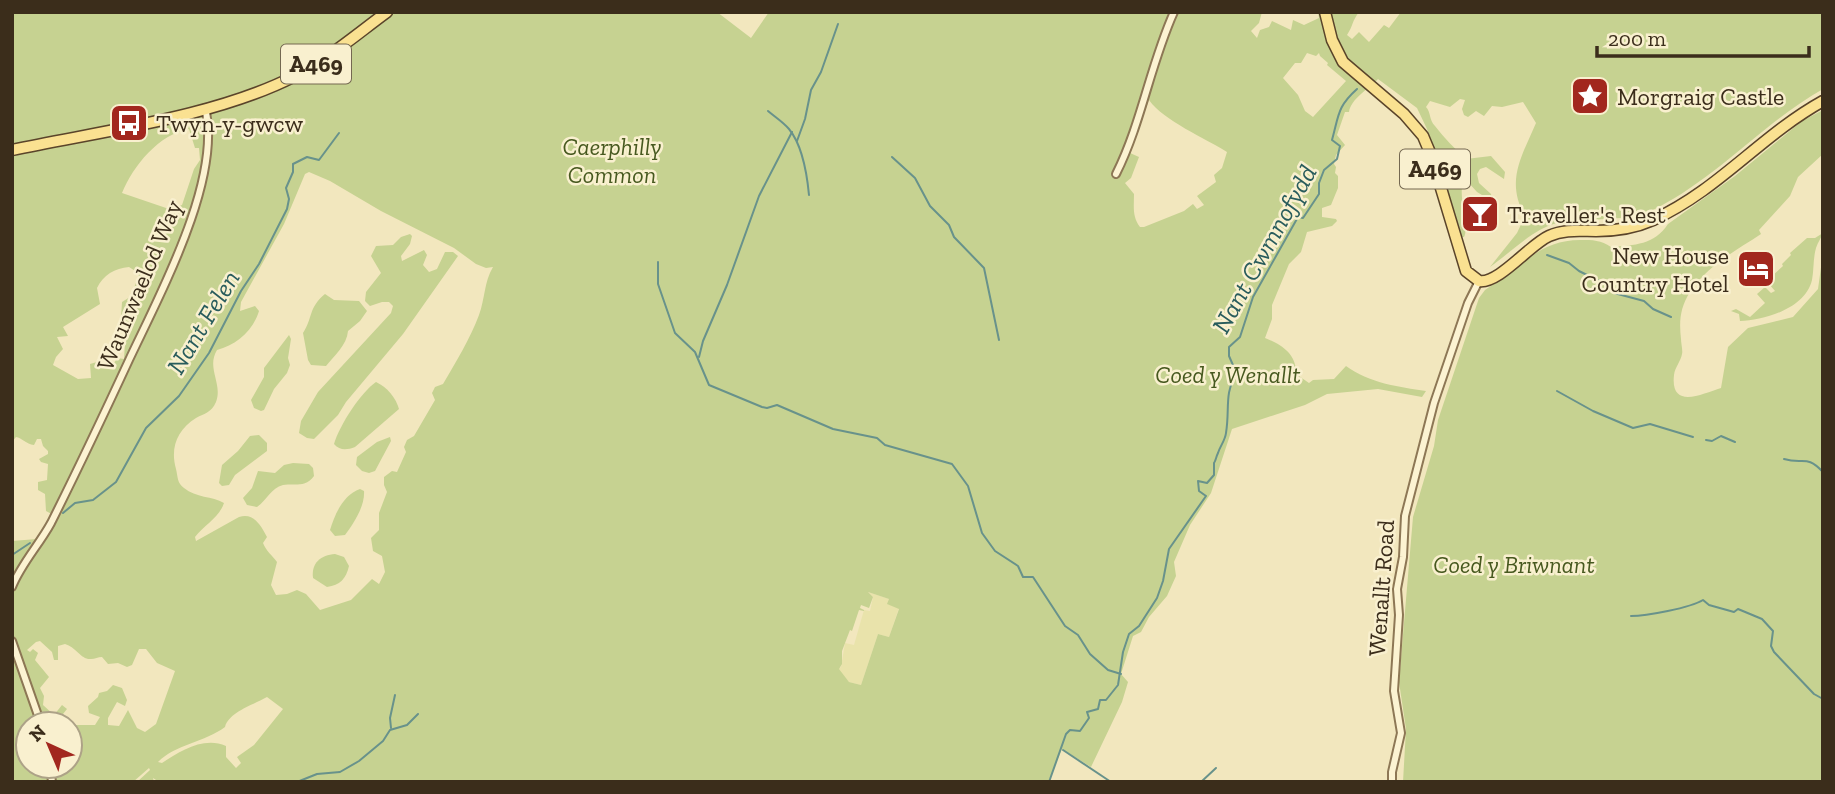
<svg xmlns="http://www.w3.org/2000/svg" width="1835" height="794" font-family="'Zilla Slab',serif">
<rect width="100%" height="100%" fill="#f2e7be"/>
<!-- farmland -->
<polygon fill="#e9e3ab" points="868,592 889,599 888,604 899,608 889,637 878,634 861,685 849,682 838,669 841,667 845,643 854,645 864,610 870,611 873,597"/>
<!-- green -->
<g fill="#c6d291" fill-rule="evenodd">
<path d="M12,12H717L751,38L769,12H1170L1167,20L1169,22L1174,12H1262L1259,23L1251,31L1257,38L1260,30L1269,27L1272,21L1291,30L1293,20L1304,25L1319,18L1318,12H1359C1352,21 1353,26 1347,35L1352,39L1359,32L1369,42L1384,25L1389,28L1401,12H1823V89C1763,123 1719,176 1657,208C1625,224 1591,216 1557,223C1533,229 1510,253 1490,267L1517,233L1525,216C1505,181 1522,156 1536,123L1523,102L1502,107L1492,106L1484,116L1476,111L1468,117L1464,115L1462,109L1465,100L1460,99L1450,107L1430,101L1426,107C1431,112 1429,120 1435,126C1444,138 1455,149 1466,159L1491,156L1505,172L1504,179L1486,167L1480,169L1477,174L1479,183L1491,194L1492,201L1477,192L1468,182L1462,187C1460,201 1469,228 1464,237H1460L1458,233L1445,179L1427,129L1417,108L1378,79C1368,89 1351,99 1349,112H1345L1337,135L1345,145L1336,155L1334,164L1336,167L1335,173L1338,176V188L1331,205L1322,208V217L1336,219L1337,221L1332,226L1307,232L1301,252L1289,264L1272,305V319L1265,338C1281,344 1297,354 1296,374L1309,383L1313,380L1334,379L1346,366C1369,383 1399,387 1426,391L1422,397L1378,389L1327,394L1305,405L1232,429L1211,493L1190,525L1174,562L1176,576L1167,596L1149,617L1141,632L1133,636L1121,674L1128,682L1122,702L1091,767L1062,749L1048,782H159L153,778L154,782H137L150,770L149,768L133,782H12V541L37,539L44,541L57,517L46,511L45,494L38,490V482L47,480L48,464L41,462L39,459L48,454V451L43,446L41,439H37L34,445C26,444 22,438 16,437L12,442ZM1307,53L1316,56L1319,53L1320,56L1328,63L1327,65L1346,81L1313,117L1305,111L1298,95L1283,78L1295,63H1301ZM1149,100C1164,121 1205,138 1227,152L1222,168L1214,175L1216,182L1197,196L1204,205L1197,209L1193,204L1184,211L1144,227H1140C1132,216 1134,207 1134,194L1125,183L1131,178L1139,157L1130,153ZM189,129L195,148H199L200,160L194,169L182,205L169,209L122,193C133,166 159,134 189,129ZM309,172L330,181L381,211L454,248L476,264L486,268L493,267C484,282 485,299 479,315C470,339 456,362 443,384L435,387L432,393L435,400L414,436L407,440L404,447L406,452L397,472L392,471L384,477V485L387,492L379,513V530L371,538L373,551L382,556L385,572L379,584L372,579L351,600L320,610L306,594L297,590L287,594L276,595L271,585L277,562C272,555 266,551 263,543L267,537C261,526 254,512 239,517L196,541L195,537C204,525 219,518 224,503C212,496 196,498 184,488C177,483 178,477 176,469C170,448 177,430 196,418C205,413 211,413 216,402C223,384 206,368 217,350C236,345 253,331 259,311L255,306L240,311L241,302L284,224L305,174ZM129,267L137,272L139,276L130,297L122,302L121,318L131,325L125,343L124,359L117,358L113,365L104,360L90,364L91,378L78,379L53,365L56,357L63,349L57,337L68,336L63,327L100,304L97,288C103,275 115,268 129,267ZM868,592L889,599L887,604L899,609L889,637L878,634L861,685L849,682L839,669L842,664V651L850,630L852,631L859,610L864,611V610L860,608L861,605L869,608L873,597ZM40,641L52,652L54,660H58V646L65,644C76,647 81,660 91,659C95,659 98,657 102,657L108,664L118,663L127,667L132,665L139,649H146L157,663L175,671L156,724L145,732L137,728L128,710L119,726L108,725V718L117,702L125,706L127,700L122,688L113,685L107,691L99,693L98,697L88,706L89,713L100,717L95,725H76L70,729V766H28V724H63V714L67,709L62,705L54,715L43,705L44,696L40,688L49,677L35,660L38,653L33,649L30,652L27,650L36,642ZM267,697L283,709L254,745L237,757L241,763L236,768L226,757V746C204,736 180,751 162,763L158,762C176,744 205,742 225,727C229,712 253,705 267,697Z"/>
<path d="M1823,110V154L1798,177L1790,196L1759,230L1761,234C1734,252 1708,265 1690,292C1680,308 1679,321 1681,339C1681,343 1683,351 1682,354C1681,361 1675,367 1674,375C1670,410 1702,394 1721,388L1728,347L1748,328L1793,317L1818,289L1823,253V782H1403L1406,729L1399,682L1413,517L1434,446L1438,420L1479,298L1485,290C1518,269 1539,240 1580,240C1593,240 1601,240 1611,247C1635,245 1654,245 1668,224L1735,176L1802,121Z"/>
<path d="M1823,233C1821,238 1818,242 1816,248C1813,258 1814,270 1812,280C1805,309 1764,320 1740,321L1739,314L1731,311L1736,309L1750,317L1765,303L1757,294L1765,287L1771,293L1775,291L1769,284L1772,281L1770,278L1783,266L1782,264L1791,255L1790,253L1807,238H1815Z"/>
<polygon points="410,234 412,236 410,244 401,256 402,261 424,250 427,255 423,265 429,272 437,269 445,252 453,252 458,256 403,334 346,402 338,415 314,439 307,438 299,433 301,421 318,392 391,313 393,306 389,302 382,302 370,306 365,301 366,292 381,273 371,256 376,246 393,245 401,237"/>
<path d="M325,294L334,300L359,301L367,311L360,321L348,331C347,345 334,356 326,366L311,365L308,360L303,333C313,318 308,308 325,294Z"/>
<polygon points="289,335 291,339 288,358 290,365 287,373 274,389 264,410 261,411 254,408 251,400 264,377 264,368"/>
<path d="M376,382C387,387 396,398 399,409L355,447C347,450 340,451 334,444C339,426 361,392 376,382Z"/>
<polygon points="259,435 267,443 267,451 235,475 229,485 222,486 219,483 222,465 238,451 250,436"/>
<polygon points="390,437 391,441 375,471 369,473 362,471 356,465 357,457 377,442"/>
<path d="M293,463L309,464L313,468L314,476C305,488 296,483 283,485C271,488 267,500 257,507L247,505L243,498L252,488L258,471L275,473L284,465Z"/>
<path d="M360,489L364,491C365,506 354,523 345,535L335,536L330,530C335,514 343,495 360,489Z"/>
<path d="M335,554L344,557L349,566C346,579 340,585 327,587L313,578C311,563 321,555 335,554Z"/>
</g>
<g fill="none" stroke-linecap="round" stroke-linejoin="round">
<!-- stream -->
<g stroke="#68928b" stroke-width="2">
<path d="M768,111C775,117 783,122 789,129C803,146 807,174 809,195"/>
<polyline points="797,141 805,119 811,90 821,72 838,24"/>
<polyline points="892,157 915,178 930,206 949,225 954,237 984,268 999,340"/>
<polyline points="1547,255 1569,263 1579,271 1605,284 1614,293 1644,301 1653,309 1671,317"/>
<polyline points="658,262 658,284 675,333 695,352 709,385 762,407 767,408 777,405 833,429 877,438 885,445 952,464 968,486 982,533 995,551 1018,566 1023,577 1033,577 1065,626 1078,635 1090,654 1108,670 1121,674"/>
<polyline points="699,357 703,341 727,285 759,196 792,132"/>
<polyline points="1557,391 1593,411 1633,428 1650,424 1693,437"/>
<polyline points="1706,440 1712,441 1721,436 1735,442"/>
<path d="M1784,459C1804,465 1806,454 1823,472"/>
<polyline points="63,513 75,503 93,500 116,482 146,428 179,396 209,353 241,291 259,264 287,209 289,199 286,188 293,172 293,164 307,157 319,160 339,133"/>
<polyline points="12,555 30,543"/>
<path d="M1631,616C1646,616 1690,608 1703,600L1709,605L1734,612L1738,609L1762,619L1773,631L1771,646L1774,652L1814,694L1823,699"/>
<polyline points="391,728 390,718 395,695"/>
<polyline points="1063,750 1111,782"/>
<polyline points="297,782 317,774 340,772 359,761 383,741 390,730 407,725 418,714"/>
<path d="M1049,782L1066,734L1070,730L1080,731L1089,718L1087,712L1098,709L1100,700H1106L1118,685L1123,652L1129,634L1139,626L1157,598L1163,581L1169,549L1206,496L1199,491L1198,481L1207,483L1214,475V463C1216,460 1216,457 1218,453C1220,446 1225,441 1226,433C1230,408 1224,396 1236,372L1229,356V347L1240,337L1253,297L1298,217L1303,218L1319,194V183L1324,170L1337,159L1340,146L1332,140C1339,115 1337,107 1357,89"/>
<polyline points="1201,782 1216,768"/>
</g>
<defs>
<g id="minor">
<path d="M1116,174C1142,122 1150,65 1174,12"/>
<path d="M12,587C21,564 39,545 51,523C78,469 104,414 129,360C159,296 223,178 205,108"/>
<polyline points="12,641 41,724"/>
<polyline points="50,766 52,782"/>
<polyline points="1392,782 1392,772 1401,733 1394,691 1399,615 1397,589 1403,557 1405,516 1434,403 1468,303 1479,281"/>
</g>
<g id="primary">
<path d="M1325,12L1332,40L1343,62L1404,114L1423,136L1431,155L1466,271L1479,281C1499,284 1529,245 1549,236C1564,229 1580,231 1596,231C1616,231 1635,228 1653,220C1720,189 1760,136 1823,101"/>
<path d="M12,150C101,131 215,117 295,76C328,59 357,34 387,12"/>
</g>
</defs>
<!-- minor casing -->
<use href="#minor" stroke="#8d7755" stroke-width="10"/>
<!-- primary casing -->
<use href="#primary" stroke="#5a442a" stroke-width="13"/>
<!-- minor -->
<use href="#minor" stroke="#fcf3d2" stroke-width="6"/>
<!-- primary -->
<use href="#primary" stroke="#fae191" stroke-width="10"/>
</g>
<!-- icons -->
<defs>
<symbol id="sight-square" viewBox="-11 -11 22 22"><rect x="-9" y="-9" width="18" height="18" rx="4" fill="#a2271e" stroke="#f9f0cf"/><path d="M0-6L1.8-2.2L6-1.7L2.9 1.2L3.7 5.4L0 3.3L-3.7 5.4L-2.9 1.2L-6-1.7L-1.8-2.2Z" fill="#fff"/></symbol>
<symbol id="bus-square" viewBox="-11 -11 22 22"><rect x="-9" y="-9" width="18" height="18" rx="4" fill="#a2271e" stroke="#f9f0cf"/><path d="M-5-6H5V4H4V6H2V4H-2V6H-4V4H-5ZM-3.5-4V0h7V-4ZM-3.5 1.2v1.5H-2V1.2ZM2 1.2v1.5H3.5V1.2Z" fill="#fff"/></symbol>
<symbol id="bar-square" viewBox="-11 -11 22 22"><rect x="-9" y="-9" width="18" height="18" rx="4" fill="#a2271e" stroke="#f9f0cf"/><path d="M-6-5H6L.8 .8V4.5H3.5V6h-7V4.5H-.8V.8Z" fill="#fff"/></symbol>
<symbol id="hotel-square" viewBox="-11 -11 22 22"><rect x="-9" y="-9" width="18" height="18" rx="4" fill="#a2271e" stroke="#f9f0cf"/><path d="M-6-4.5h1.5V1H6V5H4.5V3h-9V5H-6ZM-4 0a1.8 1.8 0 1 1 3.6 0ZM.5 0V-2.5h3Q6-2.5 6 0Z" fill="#fff"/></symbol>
</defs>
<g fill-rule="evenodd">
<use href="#sight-square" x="1568" y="74" width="44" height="44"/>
<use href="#bus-square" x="107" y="101" width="44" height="44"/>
<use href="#bar-square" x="1458" y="192" width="44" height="44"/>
<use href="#hotel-square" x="1734" y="247" width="44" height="44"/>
</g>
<g text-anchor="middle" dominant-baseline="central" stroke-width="5" stroke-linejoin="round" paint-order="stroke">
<!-- shield labels -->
<g fill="#f9f0cf" stroke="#746851" stroke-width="2">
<rect x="281" y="44.5" width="70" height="39" rx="5"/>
<rect x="1400" y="149.5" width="70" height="39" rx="5"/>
</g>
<g font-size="23" font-weight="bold" fill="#3b2d1b">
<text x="316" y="64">A469</text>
<text x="1435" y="169">A469</text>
</g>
<!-- poi labels -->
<g font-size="24" fill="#3b2d1b" stroke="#f9f0cf" text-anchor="start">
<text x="1617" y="96">Morgraig Castle</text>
<text x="156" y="123">Twyn-y-gwcw</text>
<text x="1507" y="214">Traveller's Rest</text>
<text x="1729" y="255" text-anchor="end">New House<tspan x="1729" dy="28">Country Hotel</tspan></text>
</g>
<!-- park labels -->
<g font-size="24" font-style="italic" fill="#47591f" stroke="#f9f0cf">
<text x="612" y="146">Caerphilly<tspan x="612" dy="28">Common</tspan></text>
<text x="1228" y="374">Coed y Wenallt</text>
<text x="1514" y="564">Coed y Briwnant</text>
</g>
<!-- street labels -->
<g font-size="24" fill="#3b2d1b" stroke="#f9f0cf">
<text transform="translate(139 285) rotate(-67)">Waunwaelod Way</text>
<text transform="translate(1381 588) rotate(-86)">Wenallt Road</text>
</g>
<!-- water labels -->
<g font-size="26" font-style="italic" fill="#295c5c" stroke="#f9f0cf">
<text transform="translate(1264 249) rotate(-61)">Nant Cwmnofydd</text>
<text transform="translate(203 322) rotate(-59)">Nant Felen</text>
</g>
</g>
<!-- border -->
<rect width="1835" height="794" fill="none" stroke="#3b2d1b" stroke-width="28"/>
<!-- north arrow -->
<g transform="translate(49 745) rotate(316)"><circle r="33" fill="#f9f0cf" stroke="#ada287" stroke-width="2"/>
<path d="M0-5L12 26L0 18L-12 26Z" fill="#a2271e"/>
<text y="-10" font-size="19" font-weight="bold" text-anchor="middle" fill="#3b2d1b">N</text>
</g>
<!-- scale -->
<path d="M1597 46v10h212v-10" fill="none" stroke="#3b2d1b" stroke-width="3.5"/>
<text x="1608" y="46" font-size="21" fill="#3b2d1b" stroke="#f9f0cf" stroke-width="5" paint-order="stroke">200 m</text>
</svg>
